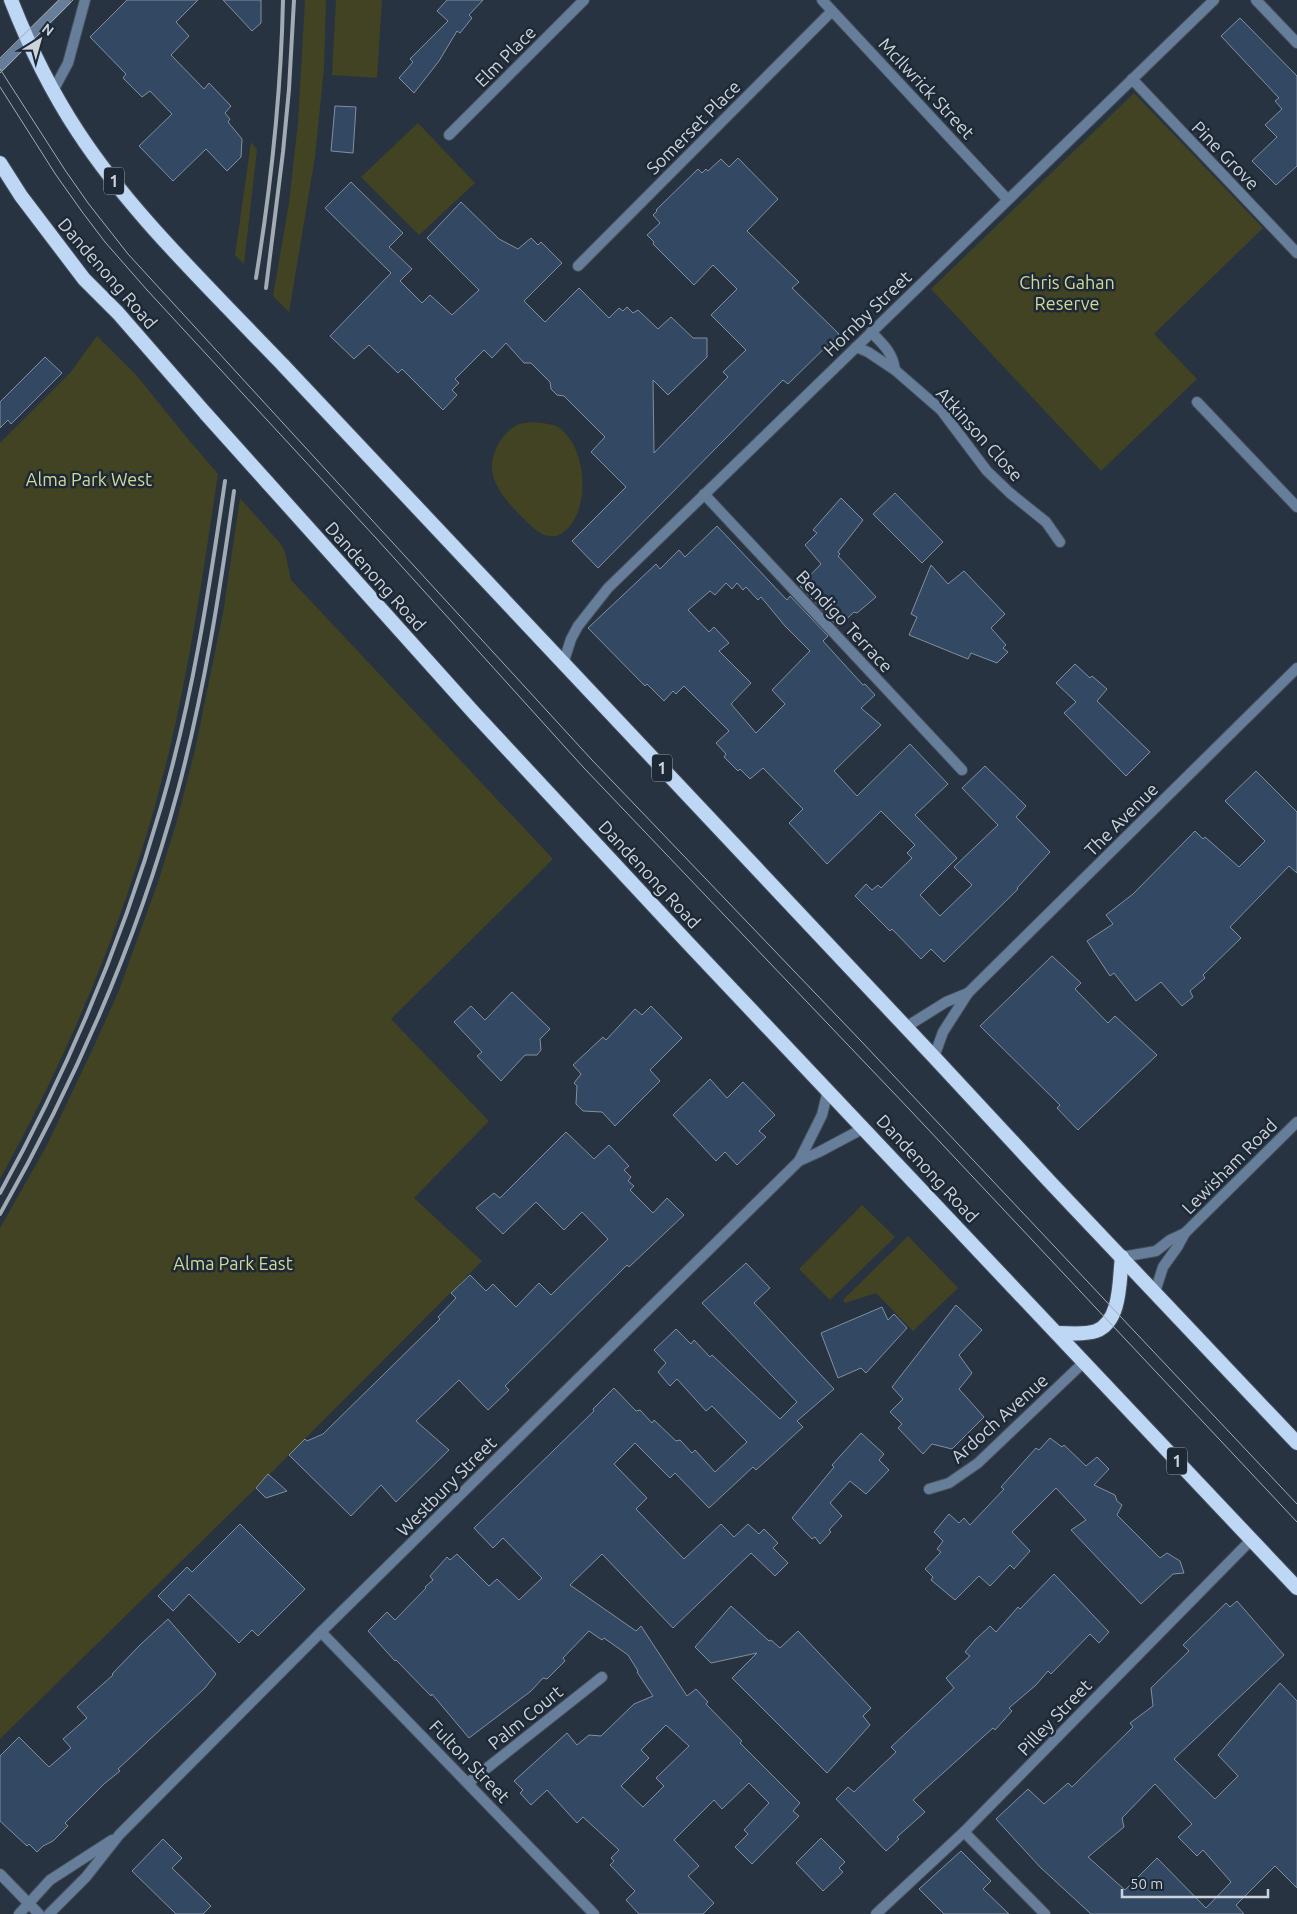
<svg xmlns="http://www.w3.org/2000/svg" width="1297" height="1914" font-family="Ubuntu,sans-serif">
<rect width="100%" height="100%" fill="#273340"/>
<!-- green -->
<g fill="#414322">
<polygon points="305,0 326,0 324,68 315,157 289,312 273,296 289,203 298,122"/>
<polygon points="336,0 382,0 377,78 332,75"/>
<polygon points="1134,93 1263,228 1154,334 1197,379 1101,471 931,289"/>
<polygon points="418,123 475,183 419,235 361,177"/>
<polygon points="251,142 257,150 244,264 235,255"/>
<path d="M97,336L137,376L188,439L218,474C204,567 191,660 169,752C133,901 74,1045 0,1179V443L70,373Z"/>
<path d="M532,422C540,423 550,423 558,427C583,444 588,489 577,514C573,524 562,539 549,536C538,534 529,524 522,517C510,505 493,487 492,469C491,452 502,433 517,425C521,423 528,423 532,422Z"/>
<polygon points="240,498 280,543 285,552 291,580 553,859 391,1019 489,1121 414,1198 482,1261 255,1489 0,1739 0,1228 47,1145 95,1044 119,990 158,882 176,824 195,750 223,613"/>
<polygon points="862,1205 895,1237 830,1300 799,1269"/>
<polygon points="908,1236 958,1288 913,1331 876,1293 845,1303 843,1300"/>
</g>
<!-- building -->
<g fill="#324863" stroke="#828f9f" fill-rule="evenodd">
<polygon points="127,0 198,0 176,22 189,36 171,55 204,89 209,83 231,106 225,113 230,119 228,122 242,139 241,157 227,171 206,149 173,181 139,146 172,114 150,91 142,97 123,78 126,74 90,37"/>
<polygon points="223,0 261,0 261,23 252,31"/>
<polygon points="447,0 483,0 469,15 472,18 460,33 457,31 439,61 414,93 399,78 413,62 410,59 448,21 437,11"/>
<polygon points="1240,18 1297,76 1297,166 1276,185 1252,161 1277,137 1265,125 1282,109 1275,101 1279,98 1221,36"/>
<polygon points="335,106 356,107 353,153 331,151"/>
<polygon points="738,158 778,199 747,231 799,282 792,288 839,334 788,384 783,380 598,568 572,541 626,487 591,452 605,437 564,396 557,395 551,389 550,382 531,363 524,363 506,343 492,358 484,350 455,379 459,383 452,390 457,395 443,410 402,369 398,373 369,345 354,359 330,336 391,273 325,208 351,182 403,233 389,247 412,269 400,281 422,303 430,295 452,315 479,290 427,238 461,202 499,239 518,249 531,238 538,245 541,242 562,263 524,301 545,322 579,288 609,318 619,308 623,311 627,307 633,313 638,310 658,329 671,317 693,338 707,338 707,357 668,395 653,380 654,453 728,377 723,372 746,350 711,315 737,289 713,265 694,285 653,244 654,242 647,235 660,223 653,215 657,211 656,210 698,169 702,173 706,169 708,171 721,159 729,167"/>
<polygon points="45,357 62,373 11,424 8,420 0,428 0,402"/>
<polygon points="895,493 943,542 922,563 873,514"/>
<polygon points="841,498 863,520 838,552 840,554 838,556 876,597 857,613 854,612 838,627 800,586 821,564 805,545 817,533 813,530"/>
<path d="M717,526L787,600L790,596L828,636L823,641L863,685L865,684L875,695L861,708L881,725L834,771L857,796L910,744L948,784L915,815L957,858L920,895L940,916L972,885L954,867L998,825L962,788L985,766L1026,806L1016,817L1050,852L1017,888L1018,889L944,962L931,949L921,959L892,929L890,931L855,896L866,884L872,890L878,885L881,888L912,858L907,853L915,845L881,811L827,864L789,823L803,809L763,768L750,779L740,769L738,771L724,757L726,754L716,743L729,731L684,686L676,694L673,691L664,701L647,684L645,686L588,628L656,564L660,569L679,550L685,557ZM726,583L732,589L737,583L743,590L746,587L758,600L761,597L785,626L810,651L772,690L785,704L756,733L731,704L751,683L719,651L729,643L714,627L709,632L688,610L710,591L715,595Z"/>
<polygon points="931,565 948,584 964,571 1005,614 991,628 1006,645 1003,648 1008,652 997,663 971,653 968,659 909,635 917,617 911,614"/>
<polygon points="1075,664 1090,678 1092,676 1107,689 1097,701 1150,752 1126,776 1064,713 1076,702 1056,683"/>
<polygon points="1256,771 1297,812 1297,873 1289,866 1230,927 1241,938 1203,975 1205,978 1190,991 1193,997 1182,1006 1161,982 1136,1001 1114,973 1110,976 1087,941 1113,924 1106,915 1133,894 1195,831 1203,839 1205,837 1239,867 1265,841 1225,801"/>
<polygon points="1052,956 1081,983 1075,989 1108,1023 1115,1016 1157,1055 1078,1130 1057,1108 1060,1105 980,1026"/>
<polygon points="512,992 550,1029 540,1039 541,1050 537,1055 525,1055 501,1081 477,1056 482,1052 454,1022 471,1006 485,1020"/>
<polygon points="651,1006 682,1038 650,1070 660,1081 615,1126 602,1112 583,1111 576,1104 577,1086 574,1083 581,1074 573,1065 603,1037 606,1040 635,1009 642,1015"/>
<polygon points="710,1079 727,1098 743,1082 775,1115 759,1131 766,1137 737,1165 725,1152 716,1161 673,1115"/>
<polygon points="566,1132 594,1159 609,1145 629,1166 624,1170 631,1177 628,1181 634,1186 630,1190 653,1213 667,1198 684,1215 629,1267 627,1265 505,1386 509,1390 488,1410 459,1380 416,1421 449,1450 396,1502 381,1485 351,1516 289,1455 305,1439 307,1441 323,1434 440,1319 438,1317 456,1298 451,1293 470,1275 486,1291 493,1284 516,1307 539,1283 551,1295 608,1239 582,1212 564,1230 536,1202 503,1234 476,1208 494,1193 500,1198"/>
<path d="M746,1263L770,1288L754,1303L834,1389L797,1421L803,1427L756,1470L753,1467L709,1508L675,1473L670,1478L635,1443L614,1464L647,1498L636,1509L684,1559L721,1524L734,1537L748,1524L759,1534L764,1529L778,1543L773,1548L788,1563L775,1576L751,1553L673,1628L602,1554L570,1585L636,1631L641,1626L687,1696L696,1689L708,1702L706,1704L742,1741L740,1743L800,1803L793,1811L799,1816L752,1864L735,1847L748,1834L744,1830L769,1803L749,1783L722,1809L714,1800L674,1840L699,1866L688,1876L714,1903L703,1914H639L626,1900L635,1891L610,1865L614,1861L611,1858L619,1850L583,1817L577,1823L547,1790L531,1805L520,1793L523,1790L514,1781L567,1733L577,1745L589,1735L601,1736L634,1704L653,1696L637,1672L638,1671L628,1655L604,1638L602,1640L589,1631L563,1658L565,1661L547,1679L543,1678L531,1691L469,1738L432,1694L431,1696L396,1660L395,1661L368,1631L387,1612L395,1620L426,1588L425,1587L433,1580L430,1576L447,1557L450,1560L457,1554L489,1586L497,1579L519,1600L542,1578L503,1538L493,1548L474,1528L594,1411L593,1409L614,1388L636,1411L640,1410L652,1423L654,1420L676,1441L680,1440L692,1453L695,1450L715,1472L747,1442L712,1406L706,1411L677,1379L670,1386L658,1372L666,1363L654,1350L676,1329L691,1344L694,1340L710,1357L712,1355L780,1419L797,1402L702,1303ZM666,1725L689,1746L656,1778L664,1786L643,1807L621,1786L649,1758L641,1750Z"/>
<polygon points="956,1305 982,1330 959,1355 972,1373 959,1389 984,1417 952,1449 932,1444 923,1454 898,1428 902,1424 890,1412 903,1399 892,1387"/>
<polygon points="882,1307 888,1320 894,1314 907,1328 866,1373 861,1368 838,1378 821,1333"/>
<polygon points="861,1433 884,1454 879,1460 889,1470 866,1494 850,1481 830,1503 842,1516 829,1530 831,1532 820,1544 815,1537 812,1539 792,1518 834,1467 832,1465"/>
<polygon points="1050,1438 1062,1447 1064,1445 1086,1466 1097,1457 1109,1469 1094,1485 1115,1495 1117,1501 1122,1505 1117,1515 1160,1558 1167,1553 1180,1561 1184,1573 1173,1574 1141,1604 1071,1530 1086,1520 1056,1488 1012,1532 1030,1551 1014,1569 1010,1565 990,1586 979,1576 955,1600 931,1580 933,1577 925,1569 941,1552 937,1549 943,1541 934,1532 949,1514 959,1523 964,1518 970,1525 1004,1489 1001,1487 1036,1448 1039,1450"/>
<polygon points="268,1474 287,1491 266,1498 256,1488"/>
<polygon points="240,1524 305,1589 258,1636 252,1630 239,1643 189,1594 173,1611 158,1596 187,1567 192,1572"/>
<polygon points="1054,1574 1109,1632 1099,1643 1090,1634 1051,1674 1048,1671 1036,1685 1009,1708 1012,1711 995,1730 993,1728 913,1800 925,1812 897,1837 899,1839 886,1851 836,1799 848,1787 854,1792 896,1752 891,1747 954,1688 946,1678 970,1656 965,1652 975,1640 990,1626 996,1632 1018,1607 1020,1609"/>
<path d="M1237,1601L1284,1655L1174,1759L1215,1799L1238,1776L1218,1755L1280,1683L1297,1701V1888L1275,1866L1236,1905L1244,1914H1091L1040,1867L996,1819L1028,1789L1044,1804L1068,1783L1072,1787L1133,1727L1130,1723L1153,1706L1151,1688L1189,1651L1183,1645L1226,1603L1230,1607ZM1155,1784L1192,1824L1178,1837L1197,1856L1203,1850L1231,1882L1206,1908L1157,1858L1125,1890L1088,1857L1124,1827L1122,1818Z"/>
<polygon points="731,1606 769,1641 771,1640 780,1648 798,1631 871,1708 863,1716 870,1725 827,1773 732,1678 757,1653 711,1663 695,1647"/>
<polygon points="168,1619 216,1674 205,1688 118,1769 120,1771 104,1784 65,1823 68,1826 53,1841 43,1846 37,1852 29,1844 27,1846 0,1821 0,1756 19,1737 49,1767 71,1748 63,1739 87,1718 77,1707 113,1675 112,1674 140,1645"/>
<polygon points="821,1838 845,1862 839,1868 843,1872 823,1891 796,1863"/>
<polygon points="163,1839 182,1858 172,1868 211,1906 203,1914 176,1914 132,1871"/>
<polygon points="961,1851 991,1881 983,1889 1009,1914 944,1914 919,1889"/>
</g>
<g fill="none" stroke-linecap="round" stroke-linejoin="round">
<defs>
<g id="minor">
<polyline points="822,0 1007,199"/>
<polyline points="1256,0 1297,43"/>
<polyline points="1132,79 1297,253"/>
<polyline points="449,135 584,0"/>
<polyline points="578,266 832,11"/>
<path d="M871,332C883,344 893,353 895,370"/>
<polyline points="856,347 868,352 895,370 941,410 987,471 1010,493 1046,522 1060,542"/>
<polyline points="1197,402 1297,507"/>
<polyline points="704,494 962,770"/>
<polyline points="563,664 571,639 578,626 608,588 1214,0"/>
<polyline points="1122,1257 1156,1251 1170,1240 1185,1233"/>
<polyline points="1155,1292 1163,1267 1178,1246 1185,1233 1297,1122"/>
<polyline points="929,1489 949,1483 978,1463 1084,1362"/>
<polyline points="321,1632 594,1914"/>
<polyline points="468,1783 602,1677"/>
<polyline points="964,1832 1045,1914"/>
<polyline points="876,1914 964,1832 1252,1539"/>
</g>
<g id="tertiary">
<polyline points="0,66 66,0"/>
<polyline points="53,91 68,63 85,0"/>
<polyline points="906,1027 946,1002 968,993"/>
<polyline points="934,1057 943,1032 968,993 1297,668"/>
<polyline points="799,1161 819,1152 864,1128"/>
<polyline points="0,1874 39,1914"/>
<polyline points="19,1914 50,1880 112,1840"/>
<polyline points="49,1914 86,1877 119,1835 321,1632 799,1161 822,1115 828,1090"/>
</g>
<g id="trunk">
<path d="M11,0C29,46 51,91 78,132C120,196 173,251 226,306"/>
<polyline points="0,163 21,196 84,279 118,313 206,414"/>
<polyline points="283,365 934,1057 1050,1182 1297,1443"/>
<polyline points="267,482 475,714 688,943 1297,1588"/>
<path d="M1058,1333C1070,1333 1085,1335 1096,1331C1122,1321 1119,1279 1122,1257"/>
</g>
</defs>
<!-- minor casing -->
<use href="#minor" stroke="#45505c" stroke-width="12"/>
<!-- tertiary casing -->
<use href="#tertiary" stroke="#45505c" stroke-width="12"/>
<!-- trunk casing -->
<use href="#trunk" stroke="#45505c" stroke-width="16"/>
<!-- minor -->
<use href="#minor" stroke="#677e9a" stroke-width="10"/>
<!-- tertiary -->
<use href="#tertiary" stroke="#677e9a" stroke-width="10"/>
<!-- trunk -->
<use href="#trunk" stroke="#bed7f5" stroke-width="14"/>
<!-- tram -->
<g stroke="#a2aab4" stroke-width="1">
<polyline points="0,58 59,0"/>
<polyline points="0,69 65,170 88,203 128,254 592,760 861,1041 1297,1504"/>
<polyline points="0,73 73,0"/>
<polyline points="0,87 56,175 83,213 105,242 147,290 376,538 584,768 910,1110 1297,1522"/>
</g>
<!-- rail -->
<g stroke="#a2aab4" stroke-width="4">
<path d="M256,278C271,186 281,93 283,0"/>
<polyline points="266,288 283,152 289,89 294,0"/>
<path d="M0,1193C68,1070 122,942 161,807C192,701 209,591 225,481"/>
<path d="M0,1214C76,1080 138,939 178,790C204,692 220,591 234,491"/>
</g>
<defs>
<g id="trunk-bridge">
<polyline points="226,306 283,365"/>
<polyline points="206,414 267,482"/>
</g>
</defs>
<!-- trunk-bridge casing -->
<use href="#trunk-bridge" stroke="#45505c" stroke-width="16" stroke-linecap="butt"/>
<!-- trunk-bridge -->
<use href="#trunk-bridge" stroke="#bed7f5" stroke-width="14"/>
</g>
<g text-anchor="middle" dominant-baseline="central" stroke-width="5" stroke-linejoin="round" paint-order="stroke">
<!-- shield labels -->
<g fill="#1e2936" stroke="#98a0aa" stroke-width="1">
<rect x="104" y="167.5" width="20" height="27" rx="4"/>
<rect x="652" y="754.5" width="20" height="27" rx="4"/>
<rect x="1167" y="1447.5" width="20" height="27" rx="4"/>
</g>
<g font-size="16" font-weight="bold" fill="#ccd3dc">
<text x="114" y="181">1</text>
<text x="662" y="768">1</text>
<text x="1177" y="1461">1</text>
</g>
<!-- street labels -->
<g font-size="18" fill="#ccd3dc" stroke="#1e2936">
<text transform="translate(505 56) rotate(-45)">Elm Place</text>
<text transform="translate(927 88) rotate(47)">McIlwrick Street</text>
<text transform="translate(693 127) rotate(-45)">Somerset Place</text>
<text transform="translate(1226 155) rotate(46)">Pine Grove</text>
<text transform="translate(108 273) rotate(49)">Dandenong Road</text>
<text transform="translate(867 313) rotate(-44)">Hornby Street</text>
<text transform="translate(980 434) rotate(48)">Atkinson Close</text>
<text transform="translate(376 576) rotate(48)">Dandenong Road</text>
<text transform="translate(845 621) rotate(47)">Bendigo Terrace</text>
<text transform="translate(1121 819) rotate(-45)">The Avenue</text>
<text transform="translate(650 874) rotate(47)">Dandenong Road</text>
<text transform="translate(1229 1166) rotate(-45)">Lewisham Road</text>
<text transform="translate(928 1168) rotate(47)">Dandenong Road</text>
<text transform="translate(999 1418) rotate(-42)">Ardoch Avenue</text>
<text transform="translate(446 1486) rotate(-45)">Westbury Street</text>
<text transform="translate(525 1717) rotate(-39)">Palm Court</text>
<text transform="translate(1054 1717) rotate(-46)">Pilley Street</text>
<text transform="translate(470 1761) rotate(46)">Fulton Street</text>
</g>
<!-- park labels -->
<g font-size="18" fill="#d2d898" stroke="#1e2936">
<text x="1067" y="282">Chris Gahan<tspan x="1067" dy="21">Reserve</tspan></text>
<text x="89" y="479">Alma Park West</text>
<text x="233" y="1263">Alma Park East</text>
</g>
</g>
<!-- north arrow -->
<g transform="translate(40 40) rotate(37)" stroke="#1e2936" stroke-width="4" paint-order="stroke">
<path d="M0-4L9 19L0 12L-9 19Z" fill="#ccd3dc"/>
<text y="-8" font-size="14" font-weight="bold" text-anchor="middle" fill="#ccd3dc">N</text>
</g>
<!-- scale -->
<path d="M1122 1889v8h146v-8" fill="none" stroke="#ccd3dc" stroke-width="2.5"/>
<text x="1130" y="1889" font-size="15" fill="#ccd3dc" stroke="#1e2936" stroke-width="4" paint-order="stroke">50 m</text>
</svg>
